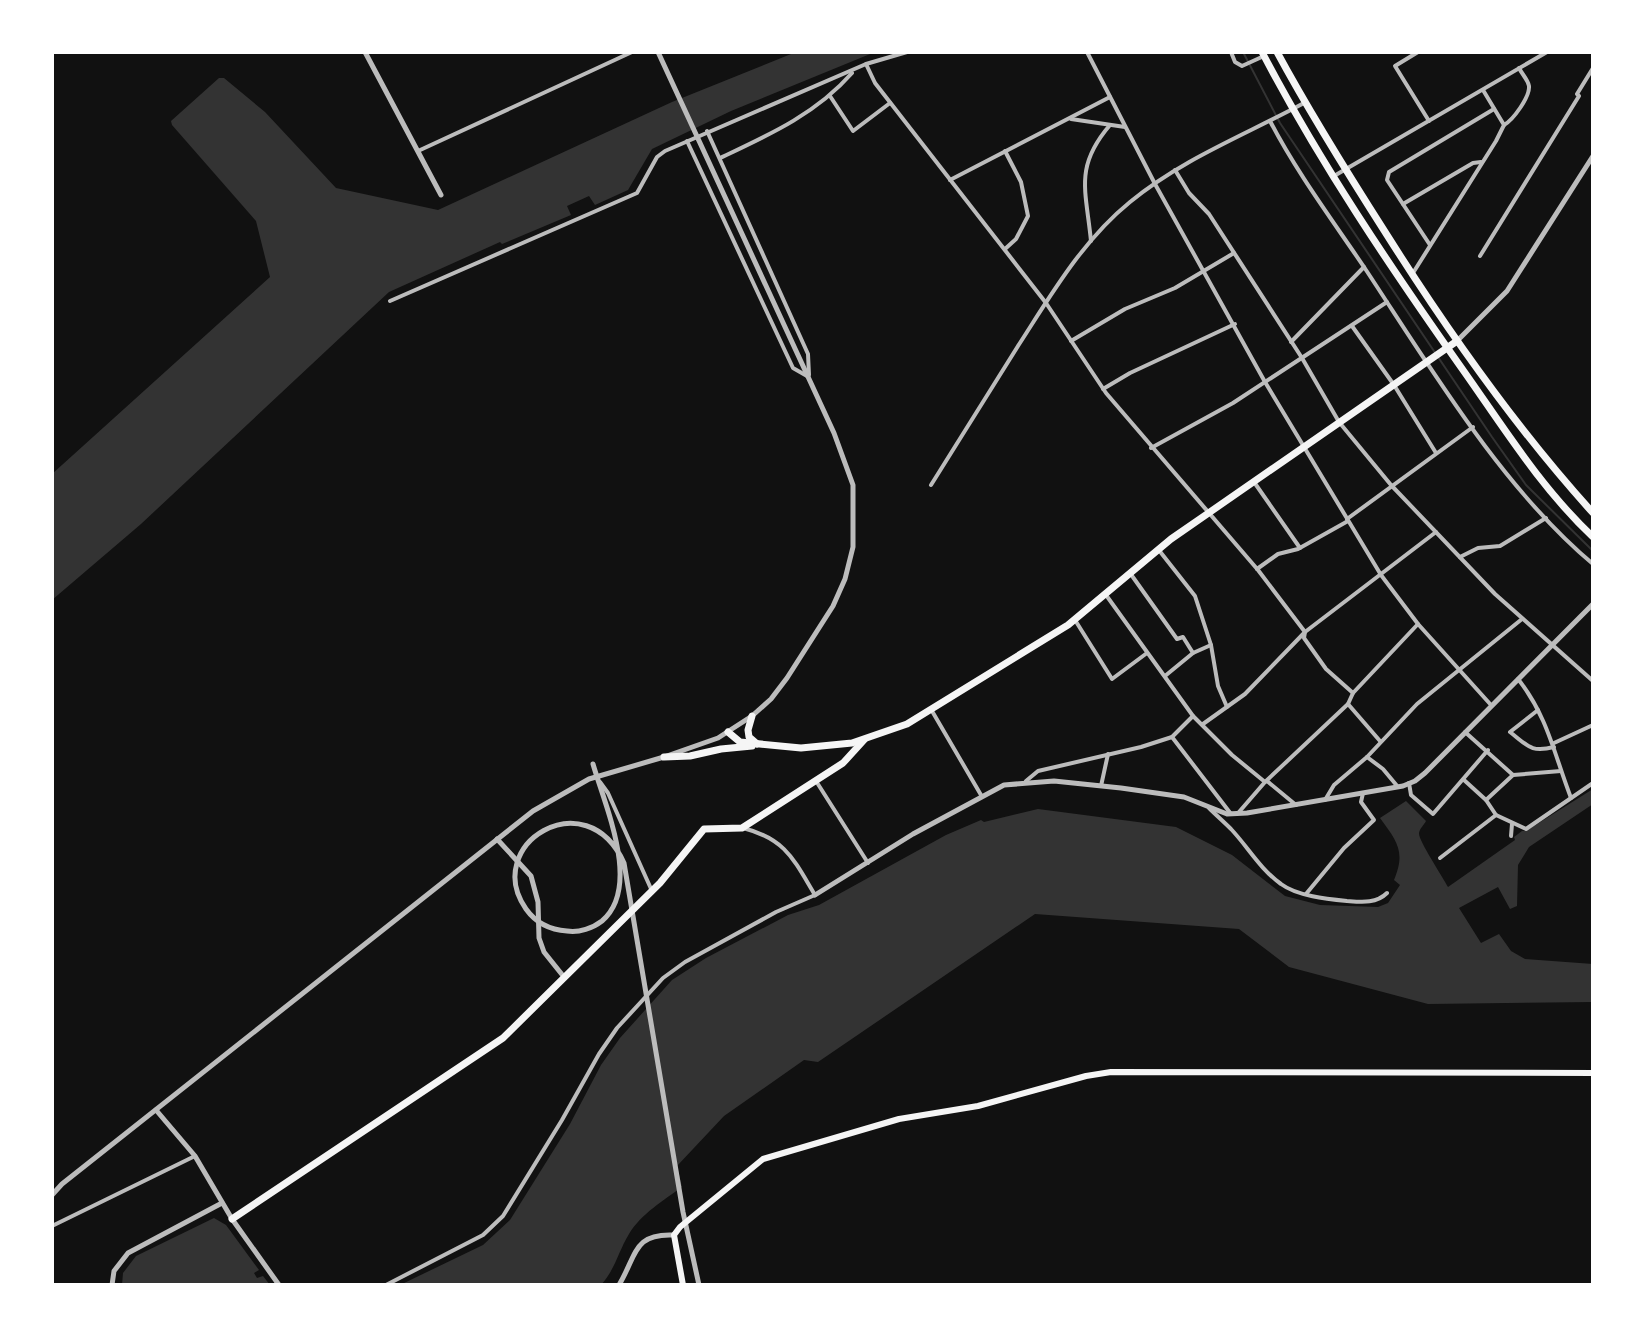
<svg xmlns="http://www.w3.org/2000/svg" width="1645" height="1337" font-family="'Exo 2',sans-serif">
<rect width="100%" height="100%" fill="#111"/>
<!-- water -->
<g fill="#333">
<polygon points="796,52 875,52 731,111 652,149 628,190 595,205 589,196 567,206 571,215 502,244 500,242 389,292 141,524 52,600 52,474 270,277 256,221 172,125 171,121 219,78 224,78 265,112 336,188 438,210 672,102"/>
<path d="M1593,789V804L1529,847L1518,865L1517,906L1510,909L1498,887L1459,908L1481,943L1499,934L1511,951L1525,959L1593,964V1002L1428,1004L1289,967L1239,929L1035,914L818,1062L804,1060L724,1116L677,1166L682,1187C665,1199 640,1215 629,1234C618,1252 616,1268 601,1285H400L483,1245L510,1220L570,1124L601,1065L620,1038L672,980L706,958L788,915L819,905L946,835L981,820L984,822L1038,809L1176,827L1232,855L1285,896L1320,905L1378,907L1388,903L1400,885L1394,880C1406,852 1397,841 1380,818L1406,801L1426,821C1424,825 1420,828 1419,833C1418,840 1443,877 1448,887L1515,840L1514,837L1522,831H1526Z"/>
<polygon points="214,1218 226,1225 259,1270 254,1273 257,1278 263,1276 270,1285 122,1285 123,1273 136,1256"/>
</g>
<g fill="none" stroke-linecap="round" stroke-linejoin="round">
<!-- stream -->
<polyline stroke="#333" stroke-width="2" points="1243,52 1280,123 1492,437 1526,485 1593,551"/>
<!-- minor -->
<g stroke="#bcbcbc" stroke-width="4">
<polyline points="1087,52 1155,184 1265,382 1381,575 1418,624 1491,705"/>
<polyline points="1231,52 1235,62 1242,66 1264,56"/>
<polyline points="1418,52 1395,66 1429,121"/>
<polyline points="866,64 875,83 1046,303 1106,393 1258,570 1305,632 1304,638 1326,669 1353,693"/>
<polyline points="830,96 853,131 890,103"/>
<polyline points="1071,119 1125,127"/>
<path d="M1270,121C1297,173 1333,221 1366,270C1430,367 1503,489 1593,564"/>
<path d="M1504,125C1513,120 1530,97 1529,86C1528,80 1522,74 1519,68"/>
<polyline points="707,131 808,354 809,375"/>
<polyline points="687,141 793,368 807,376"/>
<polyline points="418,151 632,52"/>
<path d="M720,158C769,135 816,114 852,73"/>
<polyline points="1175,170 1189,193 1209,214 1302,358 1339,422 1391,485 1495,594 1593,681"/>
<polyline points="1334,176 1547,52"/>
<polyline points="950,180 1110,97"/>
<polyline points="1403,204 1473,163 1481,162"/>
<path d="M1091,241C1086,190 1074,167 1110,125"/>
<polyline points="1430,245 1387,180 1389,172 1494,109"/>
<polyline points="1005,249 1016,239 1028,216 1021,182 1005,151"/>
<polyline points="1480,256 1579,96 1577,94 1593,68"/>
<polyline points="1413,273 1496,141 1504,125 1483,90"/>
<polyline points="390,301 637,193 657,157 665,151 866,64 907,52"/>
<polyline points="1352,326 1394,385 1436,453"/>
<polyline points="1071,341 1125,309 1175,288 1234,253"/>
<polyline points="1291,342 1364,267"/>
<polyline points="1103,389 1130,373 1235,324"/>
<polyline points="1151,448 1233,403 1387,302"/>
<polyline points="1254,482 1300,548"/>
<path d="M931,485C960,439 989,392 1018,346C1051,295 1082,241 1130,202C1182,159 1245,135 1304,103"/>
<polyline points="1347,519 1473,427"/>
<polyline points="1158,549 1195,596 1211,645 1218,686 1227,707"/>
<polyline points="1460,557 1478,548 1500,546 1546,518"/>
<polyline points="1257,569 1278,554 1298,549 1348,521"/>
<polyline points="1130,573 1177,639 1183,637 1193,653"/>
<polyline points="1106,595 1193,716 1232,755 1265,782"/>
<polyline points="1075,620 1112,679 1147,653"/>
<polyline points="1165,676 1193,653 1211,645"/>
<path d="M1518,679C1548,717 1554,754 1571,798"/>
<polyline points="1348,704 1380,741"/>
<path d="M1538,710L1510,732C1528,746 1531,753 1554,747"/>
<polyline points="932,711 981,795"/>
<polyline points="1203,724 1245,694 1305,632 1436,532"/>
<polyline points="1465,732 1513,775 1561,771"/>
<polyline points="1172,737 1231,814"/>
<polyline points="1554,743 1593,725"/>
<polyline points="1367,757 1383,769 1398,787"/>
<polyline points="1464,780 1486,800 1496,815 1526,829 1593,783"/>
<polyline points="816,781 868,863"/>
<polyline points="1026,781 1038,771 1141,747 1172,737 1193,716"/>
<polyline points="1267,781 1296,805"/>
<polyline points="600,782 608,793 652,891"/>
<polyline points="1409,783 1411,795 1433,814 1488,750"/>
<polyline points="1101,786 1108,754"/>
<polyline points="1325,800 1334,785 1367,757 1417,704 1522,619"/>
<polyline points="1486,800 1513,775"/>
<path d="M1209,808C1216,815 1224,822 1231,829C1248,847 1260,869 1281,884C1297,896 1327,899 1347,901C1361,902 1376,904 1387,893"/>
<polyline points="1239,812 1265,782 1348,704 1353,693 1418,624"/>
<polyline points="1511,836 1512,824"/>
<polyline points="1440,858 1496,815"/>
<polyline points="1306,894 1344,848 1374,820 1361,802 1363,793"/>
<polyline points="52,1226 195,1156"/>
<path d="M386,1285L483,1235L503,1216L562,1120L599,1054L617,1028L663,978L685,962L776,912L815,895C794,860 786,839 743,828"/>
</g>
<!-- tertiary -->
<g stroke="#bcbcbc" stroke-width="5">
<polyline points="365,52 441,195"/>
<polyline points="1457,341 1507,291 1593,156"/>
<path d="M593,764C605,806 642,887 602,921C593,928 579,933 567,931C551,930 536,923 526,909C481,845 586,779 624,863L683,1212L699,1285"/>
<polyline points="497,839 531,876 538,902 539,938 544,952 564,977"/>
<polyline points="815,895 913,834 1004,785 1054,781 1121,788 1184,797 1227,814 1247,813 1403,786 1415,781 1425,773 1593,604"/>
<polyline points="156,1110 195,1156 232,1219 279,1285"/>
<polyline points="52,1195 62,1184 533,811 589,779 664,757 718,738 752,716 771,699 787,678 833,606 845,579 853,547 853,485 834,433 658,52"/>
<polyline points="112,1285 114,1271 128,1253 222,1203"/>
<path d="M619,1285C637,1255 633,1233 674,1235"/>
</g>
<!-- secondary -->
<polyline stroke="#f5f5f5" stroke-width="6" points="683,1285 674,1235 680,1227 763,1159 899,1119 978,1106 1086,1076 1111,1072 1593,1073"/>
<!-- trunk -->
<g stroke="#f5f5f5" stroke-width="7">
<path d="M1262,52C1320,163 1391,268 1463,370C1504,428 1541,488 1593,537"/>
<path d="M1277,52C1311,115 1348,174 1387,235C1449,333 1515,427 1593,513"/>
<polyline points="752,716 748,730 749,737 757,744"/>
<polyline points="728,732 740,742 801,748 852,743 907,724 1068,625 1171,539 1457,341"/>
<polyline points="664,757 690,756 721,749 752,746"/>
<polyline points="232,1219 503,1038 660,883 704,829 742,828 843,763 864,740"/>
</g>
</g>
<!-- border -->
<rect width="1645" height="1337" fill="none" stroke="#ffffff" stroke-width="108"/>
</svg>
